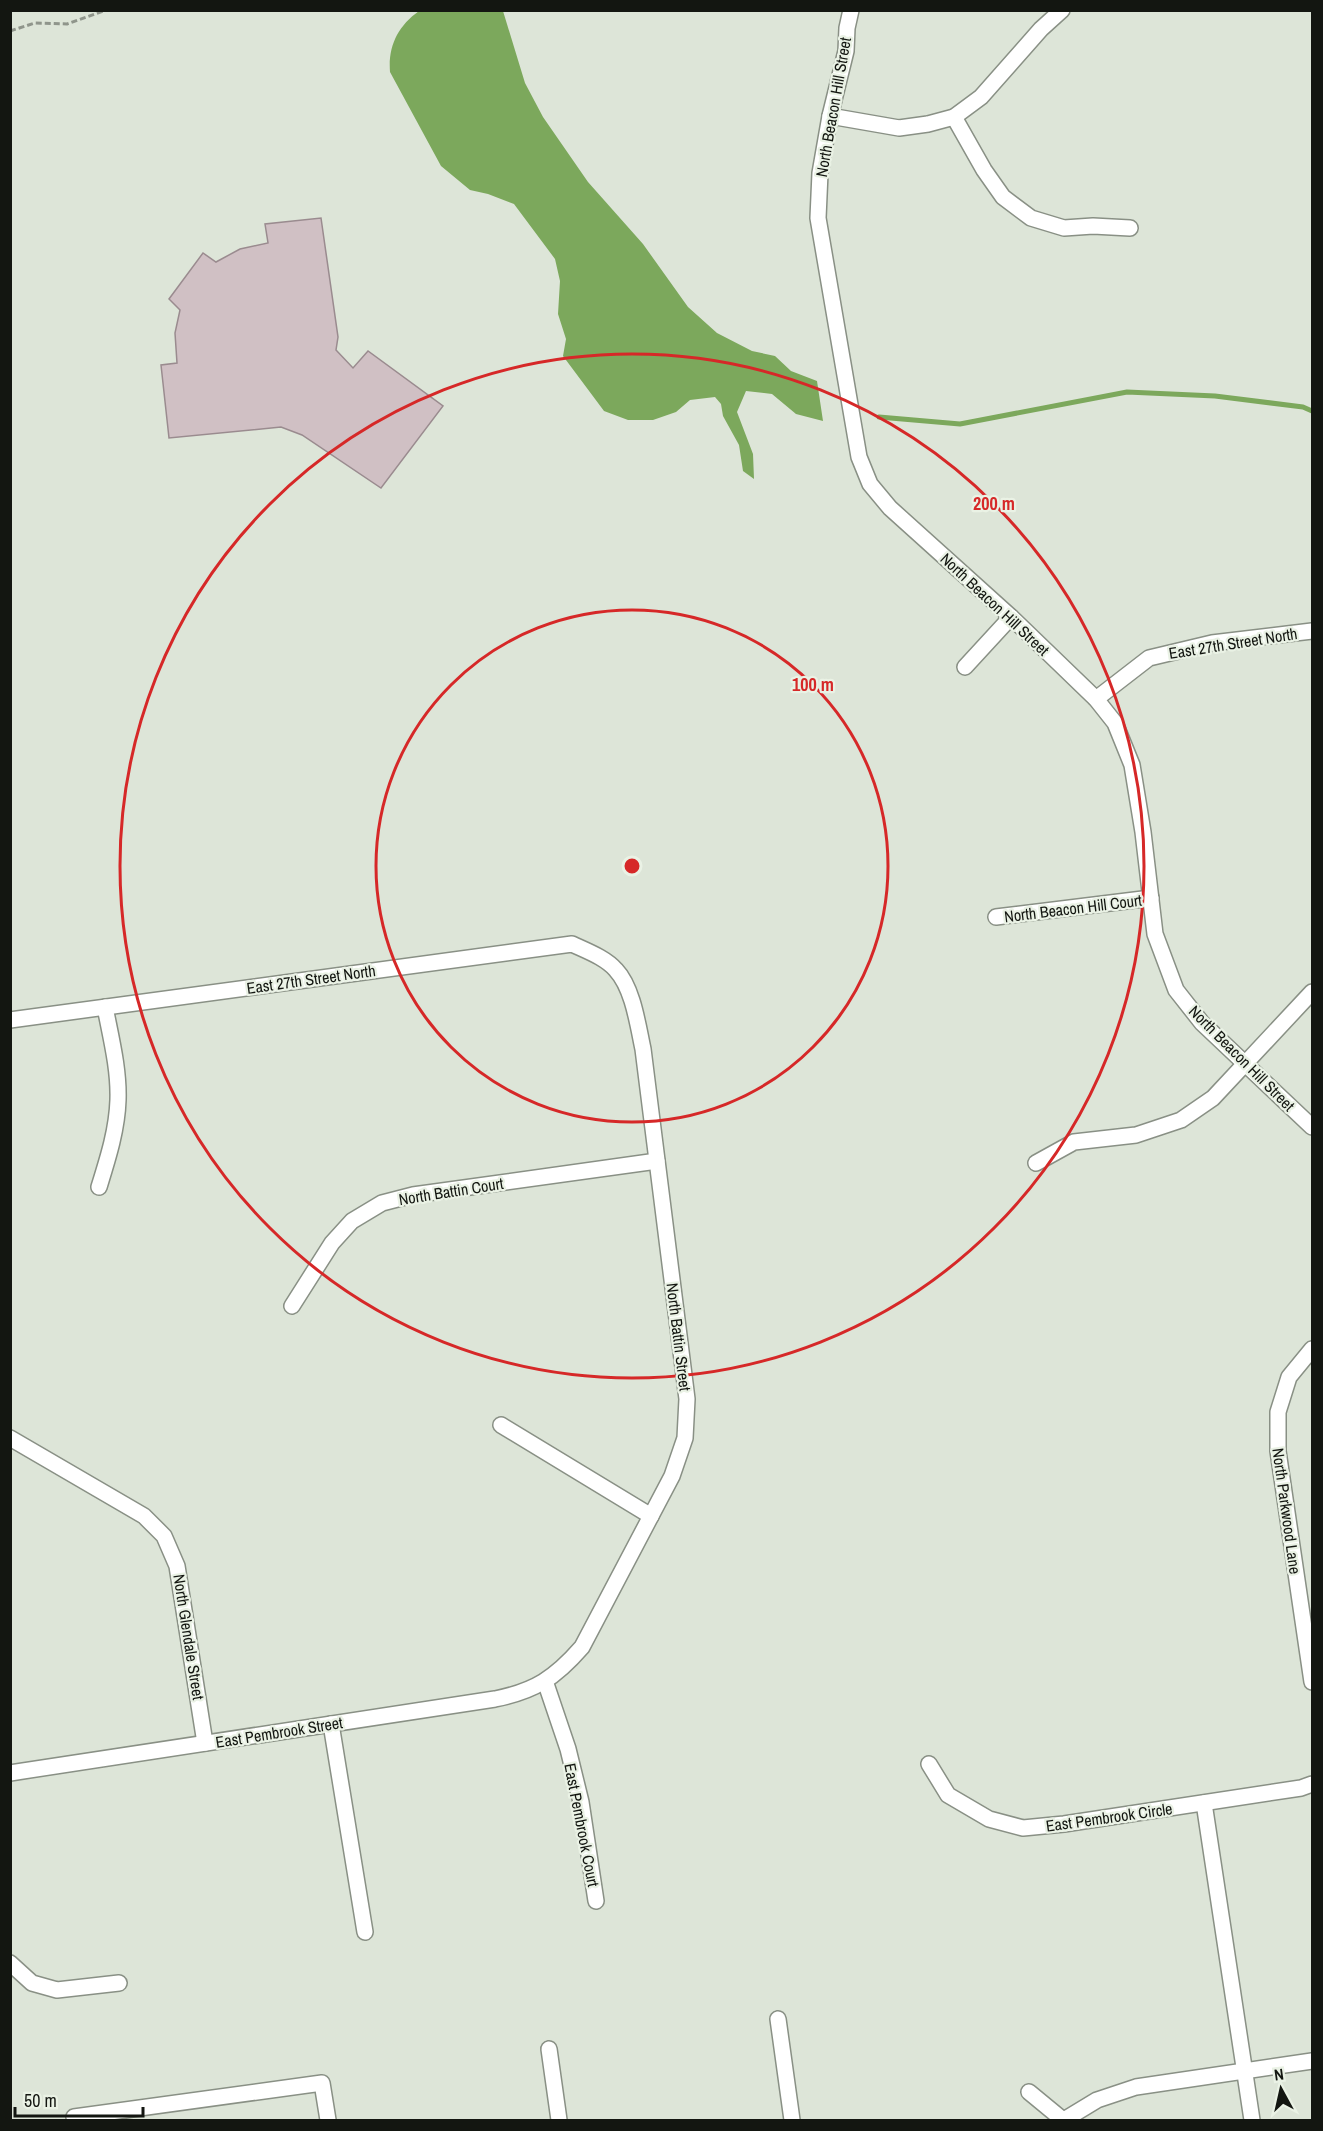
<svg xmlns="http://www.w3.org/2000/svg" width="1323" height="2131" font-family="'Archivo Narrow',sans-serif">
<rect width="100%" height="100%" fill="#dde5d8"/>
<!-- water -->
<path fill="#7ca85c" d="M419,11H503L525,83L543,117L588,182L643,244L688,307L717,333L752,351L775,356L791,371L817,381L823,421L796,414L772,394L746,391L737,412L753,454L754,479L743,471L739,445L723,416L721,404L715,397L690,400L676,412L653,420H628L604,411L563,356L566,339L558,314L560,281L555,259L514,204L488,194L470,190L441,166L390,72C388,46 398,26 419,11Z"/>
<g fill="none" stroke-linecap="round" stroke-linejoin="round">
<!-- stream -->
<polyline stroke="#7ca85c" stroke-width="5" points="879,417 960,424 1127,392 1215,396 1303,407 1312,411"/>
</g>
<!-- building -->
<polygon fill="#d0c0c4" stroke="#9a8b8f" stroke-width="1.5" points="321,218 338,337 336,350 353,368 368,351 443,406 381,488 302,435 281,427 169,438 161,365 177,363 175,333 180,310 169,299 203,253 216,262 240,249 268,243 265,224"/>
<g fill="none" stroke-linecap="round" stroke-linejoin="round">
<defs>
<g id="street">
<polyline points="851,10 847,28 846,51 830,116 820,173 818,218 859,457 870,484 890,508 1011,617 1096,699 1115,723 1132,765 1143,832 1155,934 1176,990 1202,1023 1312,1127"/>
<polyline points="830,116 899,128 928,124 954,117 981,97 1041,29 1062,10"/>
<polyline points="954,117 984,170 1003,197 1031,218 1064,228 1093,226 1130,228"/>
<polyline points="965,667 1011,617"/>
<polyline points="1096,699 1149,658 1212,643 1312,631"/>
<polyline points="996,917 1151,898"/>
<path d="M10,1020L572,944C587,951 606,958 616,970C633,988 638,1026 643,1049L687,1399L685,1438L672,1476L582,1647C555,1678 535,1691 495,1699L10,1773"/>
<polyline points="1036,1163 1074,1142 1136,1135 1181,1120 1213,1098 1312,992"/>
<path d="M99,1187C108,1158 117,1130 118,1100C119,1069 111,1038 105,1007"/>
<polyline points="292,1306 332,1243 352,1221 382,1203 413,1195 657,1161"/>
<polyline points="1312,1349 1289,1377 1278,1412 1278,1451 1312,1682"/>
<polyline points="501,1425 651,1516"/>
<polyline points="10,1438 144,1516 164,1536 177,1566 205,1743"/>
<polyline points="545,1681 568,1749 581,1802 596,1901"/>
<polyline points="331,1724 365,1932"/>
<polyline points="929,1764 948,1795 989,1819 1023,1828 1064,1824 1301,1788 1312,1784"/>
<polyline points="1204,1803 1252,2120"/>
<polyline points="10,1963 32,1983 57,1990 119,1983"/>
<polyline points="778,2019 792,2120"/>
<polyline points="549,2049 559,2120"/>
<polyline points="1029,2092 1063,2120"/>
<polyline points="74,2117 322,2083 328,2120"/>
<polyline points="1064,2120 1097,2100 1136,2087 1312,2061"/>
</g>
</defs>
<!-- street casing -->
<use href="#street" stroke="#899085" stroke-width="18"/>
<!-- path -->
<polyline stroke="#8f958b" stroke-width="3" stroke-dasharray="6 3" stroke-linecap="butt" points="10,31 35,23 67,24 106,10"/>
<!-- street -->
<use href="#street" stroke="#fff" stroke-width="15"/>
</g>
<!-- distance rings -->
<g fill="none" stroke="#d62828" stroke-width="3">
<circle cx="632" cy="866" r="256"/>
<circle cx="632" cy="866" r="512"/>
</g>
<g text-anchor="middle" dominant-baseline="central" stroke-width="4.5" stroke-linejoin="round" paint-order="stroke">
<!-- street labels -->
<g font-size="16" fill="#131611" stroke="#eaf2e5">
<text transform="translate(833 107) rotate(-80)">North Beacon Hill Street</text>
<text transform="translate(995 604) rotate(43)">North Beacon Hill Street</text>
<text transform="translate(1233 643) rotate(-9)">East 27th Street North</text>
<text transform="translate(1073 908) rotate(-7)">North Beacon Hill Court</text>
<text transform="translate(311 979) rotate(-8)">East 27th Street North</text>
<text transform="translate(1242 1058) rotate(45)">North Beacon Hill Street</text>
<text transform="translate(451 1191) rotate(-9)">North Battin Court</text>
<text transform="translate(679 1337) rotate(83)">North Battin Street</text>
<text transform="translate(1287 1511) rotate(82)">North Parkwood Lane</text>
<text transform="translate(189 1637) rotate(81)">North Glendale Street</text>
<text transform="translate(279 1732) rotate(-9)">East Pembrook Street</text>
<text transform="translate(1109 1817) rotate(-8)">East Pembrook Circle</text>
<text transform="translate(582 1825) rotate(79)">East Pembrook Court</text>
</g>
</g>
<circle cx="632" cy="866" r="9" fill="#d62828" stroke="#eaf2e5" stroke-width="3"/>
<g font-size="18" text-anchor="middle" font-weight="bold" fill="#d62828" stroke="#eaf2e5" stroke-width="4.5" stroke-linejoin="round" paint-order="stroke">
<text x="994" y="510">200 m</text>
<text x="813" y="691">100 m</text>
</g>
<!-- border -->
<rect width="1323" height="2131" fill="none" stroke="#131611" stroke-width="24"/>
<!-- north arrow -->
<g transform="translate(1281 2089) rotate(352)" stroke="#eaf2e5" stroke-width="4.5" paint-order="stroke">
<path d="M0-4.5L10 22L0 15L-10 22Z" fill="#131611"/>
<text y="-9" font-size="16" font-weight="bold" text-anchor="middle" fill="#131611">N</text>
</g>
<!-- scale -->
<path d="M15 2107v9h128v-9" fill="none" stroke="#131611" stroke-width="3"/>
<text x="24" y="2107" font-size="18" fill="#131611" stroke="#eaf2e5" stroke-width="4.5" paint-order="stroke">50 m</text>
</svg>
